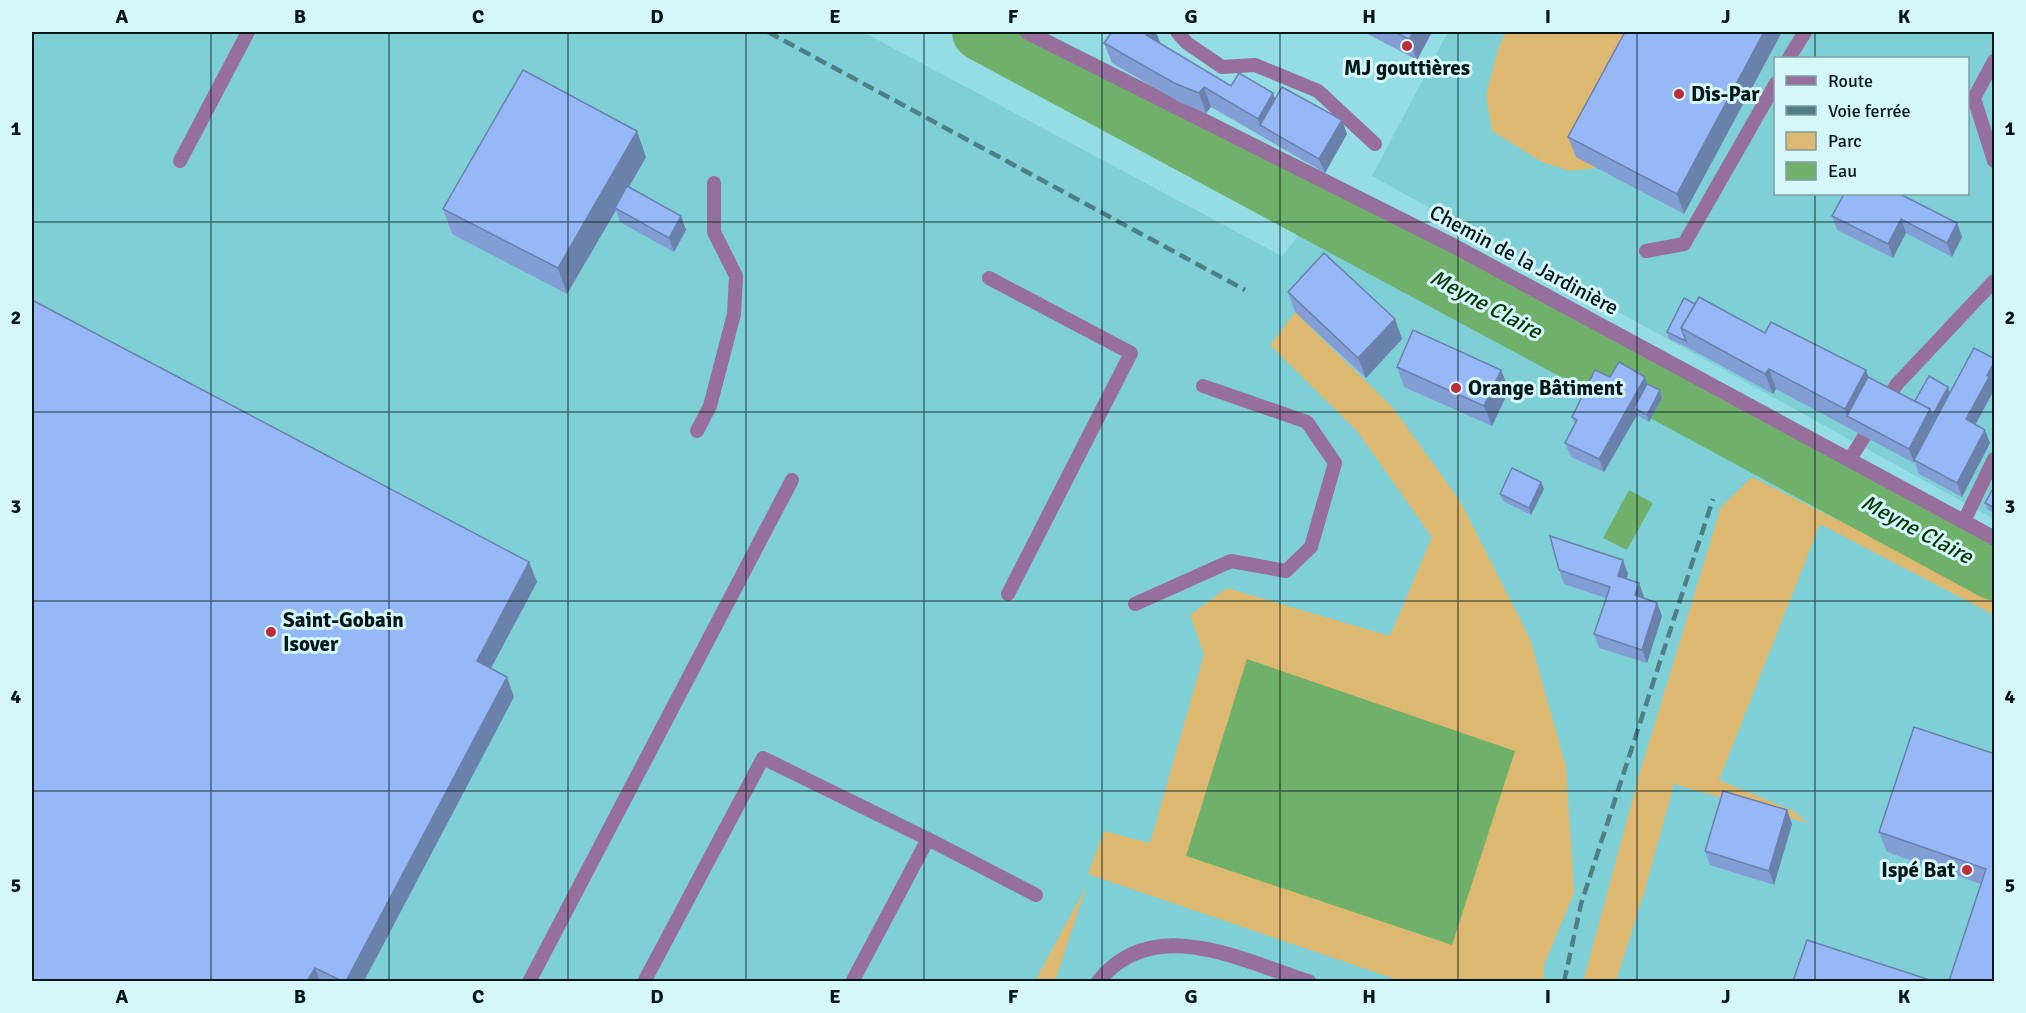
<svg xmlns="http://www.w3.org/2000/svg" width="2026" height="1013" font-family="Signika,sans-serif">
<rect width="100%" height="100%" fill="#95dde4"/>
<!-- built -->
<g fill="#7fcfd7" fill-rule="evenodd">
<polygon points="32,32 863,32 1282,256 1304,229 1560,356 1603,369 1994,589 1994,981 32,981"/>
<path d="M1448,32H1994V519L1372,176ZM1776,58H1968V194H1776Z"/>
</g>
<!-- green -->
<g fill="#ddb871">
<polygon points="1506,32 1643,32 1596,168 1570,171 1542,162 1492,131 1486,95 1498,49"/>
<polygon points="1295,312 1393,408 1460,501 1530,639 1566,767 1574,893 1544,965 1544,981 1401,981 1088,874 1104,831 1150,843 1204,654 1190,615 1227,588 1390,636 1432,537 1357,431 1270,345"/>
<polygon points="1752,477 1994,598 1994,615 1820,524 1719,780 1794,811 1807,823 1674,784 1644,893 1616,981 1583,982 1640,772 1721,507"/>
<polygon points="1087,885 1055,981 1035,981"/>
</g>
<!-- water -->
<g fill="#6fb16a">
<polygon points="1629,490 1653,503 1627,550 1603,538"/>
<polygon points="1247,659 1515,751 1452,945 1186,856"/>
</g>
<g fill="none" stroke-linecap="round" stroke-linejoin="round">
<!-- river -->
<polyline stroke="#6fb16a" stroke-width="58" points="981,32 1568,348 1613,365 1994,571"/>
<!-- service -->
<g stroke="#976f9c" stroke-width="14">
<polyline points="1177,32 1187,43 1222,67 1255,65 1318,91 1375,144"/>
<polyline points="1789,58 1805,32"/>
<polyline points="1994,61 1974,98 1994,161"/>
<polyline points="180,161 248,32"/>
<polyline points="1646,251 1684,244 1776,83"/>
<polyline points="989,278 1131,353 1008,594"/>
<polyline points="1884,404 1897,384 1994,281"/>
<polyline points="697,431 710,406 734,314 736,276 714,232 714,183"/>
<polyline points="1850,459 1874,421"/>
<polyline points="1964,521 1994,459"/>
<polyline points="1135,604 1231,561 1286,571 1311,547 1335,463 1307,422 1203,386"/>
<polyline points="529,982 792,480"/>
<polyline points="644,982 763,758 928,839"/>
<polyline points="852,982 928,839 1036,895"/>
</g>
<!-- minor -->
<g stroke="#976f9c" stroke-width="15">
<polyline points="1027,32 1454,246 1994,538"/>
<path d="M1098,982C1152,913 1242,960 1309,982"/>
</g>
<!-- rail -->
<g stroke="#4f7f84" stroke-width="4.5" stroke-dasharray="12 6" stroke-linecap="butt">
<polyline points="768,32 1245,290"/>
<polyline points="1564,982 1581,904 1713,499"/>
</g>
</g>
<!-- wall -->
<g fill="#829ed4">
<polygon points="1364,32 1432,32 1417,60"/>
<polygon points="1625,32 1684,214 1576,157 1568,137"/>
<polygon points="1160,42 1159,43 1231,86 1275,100 1347,134 1325,173 1211,107 1206,113 1181,103 1112,63 1104,43"/>
<polygon points="646,157 629,187 681,216 686,230 674,252 620,222 616,210 567,294 452,234 443,209"/>
<polygon points="1832,216 1957,223 1962,237 1952,257 1906,233 1893,258 1837,230"/>
<polygon points="1288,292 1402,339 1366,378 1295,312"/>
<polygon points="1695,304 1765,333 1866,370 1868,377 1915,401 1948,387 1950,393 1995,359 1995,384 1993,387 1994,390 1975,424 1990,443 1962,497 1919,474 1915,462 1914,463 1776,389 1773,394 1689,348 1669,339 1667,332"/>
<polygon points="1397,367 1501,370 1509,390 1492,426 1404,387"/>
<polygon points="1610,377 1647,384 1660,390 1662,398 1649,422 1637,415 1604,472 1571,457 1565,443 1575,424 1572,417"/>
<polygon points="1541,482 1544,489 1531,515 1503,501 1500,494"/>
<polygon points="1995,485 1995,513 1988,510 1985,503"/>
<polygon points="1623,560 1628,574 1626,579 1639,583 1644,598 1657,603 1662,616 1647,663 1599,648 1594,634 1606,598 1564,584 1559,570"/>
<polygon points="529,562 537,582 491,668 514,697 364,981 32,981"/>
<polygon points="1995,754 1995,981 1981,884 1887,852 1879,832"/>
<polygon points="1787,810 1792,824 1774,885 1710,865 1705,851"/>
</g>
<!-- shaded-wall -->
<g fill="#6a81ac">
<polygon points="1147,32 1156,32 1160,42 1153,55 1146,35"/>
<polygon points="1414,32 1432,32 1417,60 1409,39"/>
<polygon points="1764,32 1782,32 1684,214 1677,194"/>
<polygon points="1204,87 1211,107 1206,113 1199,93"/>
<polygon points="1273,93 1280,113 1260,125 1258,119"/>
<polygon points="1342,120 1347,134 1325,173 1319,159"/>
<polygon points="637,131 646,157 616,209 615,208 616,210 567,294 558,268"/>
<polygon points="681,216 686,230 674,252 669,238"/>
<polygon points="1901,219 1906,233 1893,258 1888,244"/>
<polygon points="1957,223 1962,237 1952,257 1947,243"/>
<polygon points="1395,319 1402,339 1366,378 1358,358"/>
<polygon points="1995,361 1995,384 1993,387 1994,390 1971,433 1966,419"/>
<polygon points="1769,369 1776,389 1773,394 1765,374"/>
<polygon points="1501,370 1509,390 1492,426 1484,406"/>
<polygon points="1866,370 1873,390 1847,416 1845,409"/>
<polygon points="1645,377 1650,391 1634,408 1637,415 1604,472 1599,459"/>
<polygon points="1948,387 1950,394 1914,460 1914,463 1909,449 1930,409"/>
<polygon points="1660,390 1662,398 1649,422 1647,415"/>
<polygon points="1985,430 1990,443 1962,497 1957,483"/>
<polygon points="1541,482 1544,489 1531,515 1529,508"/>
<polygon points="1623,560 1628,574 1623,590 1618,576"/>
<polygon points="529,562 537,582 484,681 477,661"/>
<polygon points="1639,583 1644,597 1641,609 1635,595"/>
<polygon points="1657,603 1662,616 1647,663 1642,650"/>
<polygon points="507,677 514,697 364,981 346,981"/>
<polygon points="1787,810 1792,824 1774,885 1769,871"/>
<polygon points="315,968 320,981 307,981"/>
</g>
<!-- building -->
<g fill="#97b8f6" stroke="#6a81ac" stroke-width="1.5">
<polygon points="1112,32 1147,32 1146,35 1231,86 1239,73 1273,93 1258,119 1204,87 1199,93 1174,83 1104,43"/>
<polygon points="1394,32 1414,32 1409,39"/>
<polygon points="1625,32 1764,32 1677,194 1568,137"/>
<polygon points="523,70 637,131 558,268 443,209"/>
<polygon points="1282,87 1342,120 1319,159 1260,125"/>
<polygon points="627,186 681,216 669,238 615,208"/>
<polygon points="1844,194 1900,194 1957,223 1947,243 1901,219 1888,244 1832,216"/>
<polygon points="1324,253 1395,319 1358,358 1288,292"/>
<polygon points="1699,297 1765,333 1771,322 1866,370 1845,409 1769,369 1765,374 1681,328"/>
<polygon points="1684,298 1695,304 1681,328 1686,341 1667,332"/>
<polygon points="32,300 529,562 477,661 507,677 346,981 342,981 315,968 307,981 32,981"/>
<polygon points="1413,330 1501,370 1484,406 1397,367"/>
<polygon points="1974,348 1995,359 1995,361 1987,375 1989,377 1966,419 1985,430 1957,483 1914,460"/>
<polygon points="1619,362 1645,377 1599,459 1565,443 1577,420 1572,417 1595,370 1610,377"/>
<polygon points="1929,376 1948,387 1932,416 1930,409 1915,401"/>
<polygon points="1868,377 1930,409 1909,449 1847,416"/>
<polygon points="1647,384 1660,390 1647,415 1634,408"/>
<polygon points="1512,468 1541,482 1529,508 1500,494"/>
<polygon points="1995,485 1995,508 1985,503"/>
<polygon points="1550,536 1623,560 1618,576 1639,583 1635,595 1657,603 1642,650 1594,634 1610,587 1559,570"/>
<polygon points="1914,727 1995,754 1995,981 1949,981 1986,869 1879,832"/>
<polygon points="1723,791 1787,810 1769,871 1705,851"/>
<polygon points="1807,940 1933,981 1793,981"/>
</g>
<!-- grid -->
<path fill="none" stroke="#001619" stroke-width="1.5" stroke-opacity="0.55" d="M211,32V982M389,32V982M568,32V982M746,32V982M924,32V982M1102,32V982M1280,32V982M1458,32V982M1637,32V982M1815,32V58M1815,194V982M32,222H1994M32,412H1994M32,601H1994M32,791H1994"/>
<!-- markers -->
<g fill="#bd2d37" stroke="#d5f7fa" stroke-width="2">
<circle cx="1407" cy="46" r="6"/>
<circle cx="1679" cy="94" r="6"/>
<circle cx="1456" cy="388" r="6"/>
<circle cx="271" cy="632" r="6"/>
<circle cx="1967" cy="870" r="6"/>
</g>
<g text-anchor="middle" dominant-baseline="central" stroke-width="6" stroke-linejoin="round" paint-order="stroke">
<!-- poi labels -->
<g font-size="21" font-weight="bold" fill="#001619" stroke="#d5f7fa" text-anchor="start">
<text x="1407" y="68" text-anchor="middle">MJ gouttières</text>
<text x="1691" y="94">Dis-Par</text>
<text x="1468" y="388">Orange Bâtiment</text>
<text x="283" y="620">Saint-Gobain<tspan x="283" dy="24">Isover</tspan></text>
<text x="1955" y="870" text-anchor="end">Ispé Bat</text>
</g>
<!-- street labels -->
<g font-size="21" fill="#001619" stroke="#d5f7fa">
<text transform="translate(1524 260) rotate(28)">Chemin de la Jardinière</text>
</g>
<!-- water labels -->
<g font-size="22" font-style="italic" fill="#073707" stroke="#d5f7fa">
<text transform="translate(1486 304) rotate(28)">Meyne Claire</text>
<text transform="translate(1917 529) rotate(28)">Meyne Claire</text>
</g>
</g>
<!-- border -->
<rect width="2026" height="1013" fill="none" stroke="#d5f7fa" stroke-width="66"/>
<!-- legend -->
<rect x="1774" y="57" width="195" height="138" fill="#d5f7fa" stroke="#809da0" stroke-width="1.5"/>
<rect x="1786" y="76" width="30" height="9" fill="#976f9c" stroke="#809da0" stroke-width="1.5"/>
<text x="1828" y="87" font-size="18" fill="#001619">Route</text>
<rect x="1786" y="106" width="30" height="9" fill="#4f7f84" stroke="#809da0" stroke-width="1.5"/>
<text x="1828" y="117" font-size="18" fill="#001619">Voie ferrée</text>
<rect x="1786" y="132" width="30" height="18" fill="#ddb871" stroke="#809da0" stroke-width="1.5"/>
<text x="1828" y="147" font-size="18" fill="#001619">Parc</text>
<rect x="1786" y="162" width="30" height="18" fill="#6fb16a" stroke="#809da0" stroke-width="1.5"/>
<text x="1828" y="177" font-size="18" fill="#001619">Eau</text>
<rect x="33" y="33" width="1960" height="947" fill="none" stroke="#001619" stroke-width="2"/>
<g font-size="20" text-anchor="middle" font-weight="bold" fill="#001619">
<text x="122" y="23">A</text>
<text x="300" y="23">B</text>
<text x="478" y="23">C</text>
<text x="657" y="23">D</text>
<text x="835" y="23">E</text>
<text x="1013" y="23">F</text>
<text x="1191" y="23">G</text>
<text x="1369" y="23">H</text>
<text x="1548" y="23">I</text>
<text x="1726" y="23">J</text>
<text x="1904" y="23">K</text>
<text x="16" y="135">1</text>
<text x="2010" y="135">1</text>
<text x="16" y="324">2</text>
<text x="2010" y="324">2</text>
<text x="16" y="513">3</text>
<text x="2010" y="513">3</text>
<text x="16" y="703">4</text>
<text x="2010" y="703">4</text>
<text x="16" y="892">5</text>
<text x="2010" y="892">5</text>
<text x="122" y="1003">A</text>
<text x="300" y="1003">B</text>
<text x="478" y="1003">C</text>
<text x="657" y="1003">D</text>
<text x="835" y="1003">E</text>
<text x="1013" y="1003">F</text>
<text x="1191" y="1003">G</text>
<text x="1369" y="1003">H</text>
<text x="1548" y="1003">I</text>
<text x="1726" y="1003">J</text>
<text x="1904" y="1003">K</text>
</g>
</svg>
